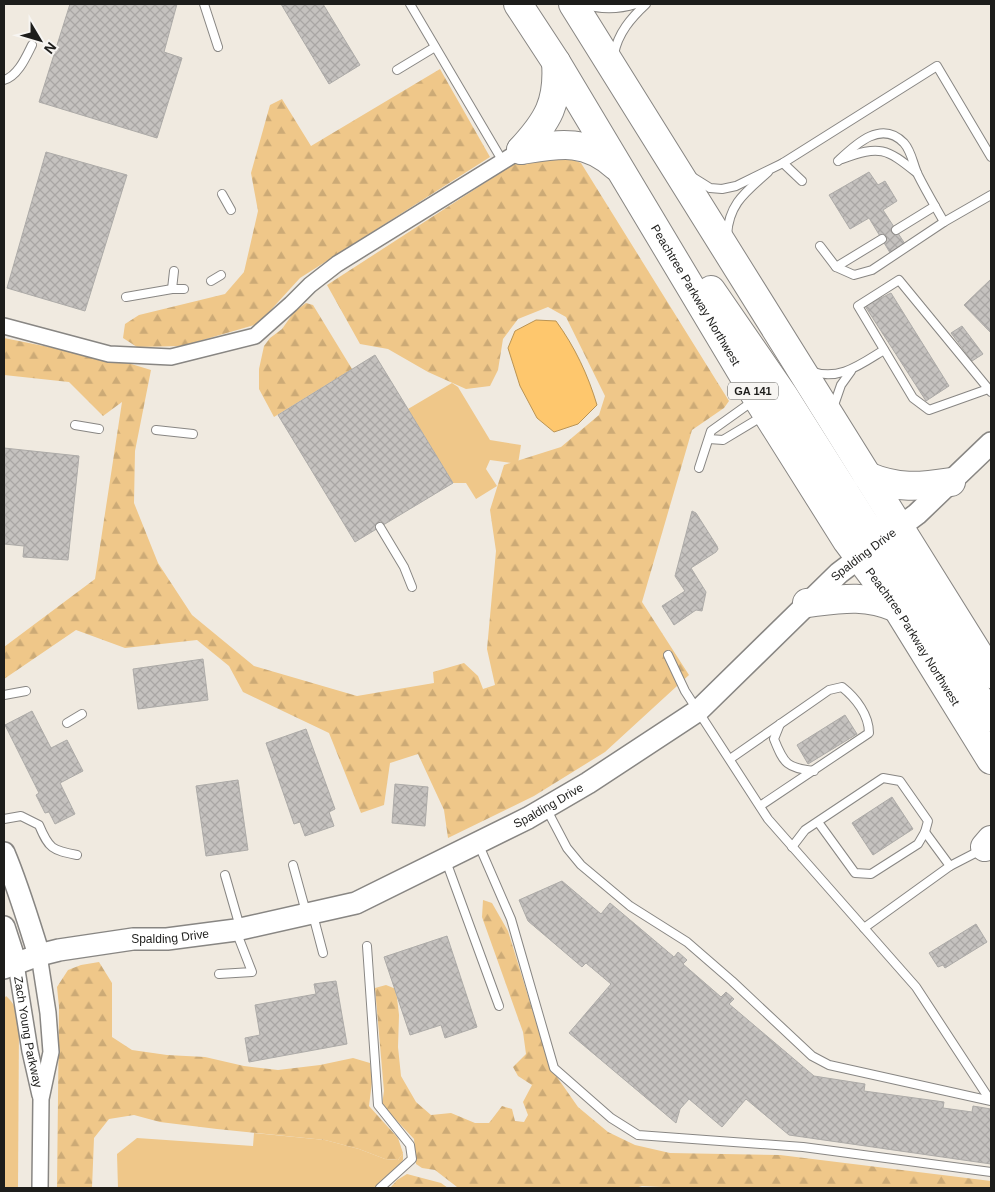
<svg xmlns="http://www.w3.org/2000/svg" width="995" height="1192" font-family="Arial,sans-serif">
<defs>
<pattern id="forest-firs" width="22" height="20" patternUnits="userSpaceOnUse" patternTransform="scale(1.25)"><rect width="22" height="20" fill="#efc789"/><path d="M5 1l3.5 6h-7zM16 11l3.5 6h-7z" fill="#ccaa76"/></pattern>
<pattern id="building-cross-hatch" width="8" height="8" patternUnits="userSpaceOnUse" patternTransform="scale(1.25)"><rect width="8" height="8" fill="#c5c2bf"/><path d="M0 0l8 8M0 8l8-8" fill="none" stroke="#a9a6a4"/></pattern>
</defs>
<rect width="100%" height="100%" fill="#f7f5f2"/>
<!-- built -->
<rect fill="#f0eae0" x="4" y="4" width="987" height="1184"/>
<!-- green -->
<g fill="#efc789">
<polygon points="452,383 458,387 490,440 521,445 518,464 490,460 486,469 497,486 476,499 466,483 453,483 408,409"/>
<path d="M6,996C15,1004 17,1011 19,1023L18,1188H4V999Z"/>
<polygon points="254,1133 325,1140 359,1149 385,1159 398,1160 403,1153 403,1160 394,1172 377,1188 118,1188 117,1154 137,1138 253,1146"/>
</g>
<!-- forest -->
<g fill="url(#forest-firs)">
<polygon points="440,69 490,157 300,278 258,324 182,346 137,347 123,338 125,324 139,315 225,294 244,272 258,211 251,173 270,105 282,99 311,146"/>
<polygon points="548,150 581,163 729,401 724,408 692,430 642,602 689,675 605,752 534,796 448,838 444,810 418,754 390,763 384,805 361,813 329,733 243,692 229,666 197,640 125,648 76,630 4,679 4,647 95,579 122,402 103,416 69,382 4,375 4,338 128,363 151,370 135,451 134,503 158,563 192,615 254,666 357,696 434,683 433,672 464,663 478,676 483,689 495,685 487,649 496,551 490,510 504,465 561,447 599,415 605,396 566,317 548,307 518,319 503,339 498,370 490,386 466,389 428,372 388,349 360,344 327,285 514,164"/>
<polygon points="306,303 313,305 352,369 274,417 259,389 259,369 264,346 270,338 282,329 294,312"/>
<polygon points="483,900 492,903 508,931 550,1067 578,1107 608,1132 635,1145 670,1153 780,1155 991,1181 991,1188 666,1188 663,1187 642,1186 635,1188 457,1188 457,1187 435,1170 422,1168 416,1164 414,1139 382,1105 384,1091 375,988 386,985 396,989 399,1015 398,1047 401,1076 416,1102 431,1115 451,1113 475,1123 489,1123 502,1106 512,1109 515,1121 524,1122 528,1115 523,1102 532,1085 518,1076 513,1067 526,1054 523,1032 482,917"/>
<polygon points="99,962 112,983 112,1037 132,1050 167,1055 205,1057 244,1066 278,1070 320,1065 353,1058 370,1063 372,1082 369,1106 398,1138 403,1153 398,1160 385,1159 359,1149 325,1140 217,1129 160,1122 134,1115 109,1119 94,1138 92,1188 57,1188 59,1007 57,987 68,970 81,965"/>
<polygon points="407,1174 441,1183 448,1188 390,1188 397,1180"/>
</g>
<!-- water -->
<path fill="#fec76d" stroke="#ba9454" d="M536,320L556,321C575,347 588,375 597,405L578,424L554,432L537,418L520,386L508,348L515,331Z"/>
<!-- building -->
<g fill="url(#building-cross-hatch)" stroke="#adaba8">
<polygon points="70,4 177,4 164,52 182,58 157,138 39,102"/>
<polygon points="281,4 323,4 360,65 329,84"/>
<polygon points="46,152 127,175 85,311 7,288"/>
<polygon points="869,172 878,185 885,181 897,201 883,210 907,247 892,256 869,218 850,229 829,195"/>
<polygon points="991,279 991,333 964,305"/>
<polygon points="891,293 949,386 926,401 865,306"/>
<polygon points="962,326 983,354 972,361 951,333"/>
<polygon points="375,355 453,483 355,542 278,415"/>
<polygon points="4,448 79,456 68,560 23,557 24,546 4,544"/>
<polygon points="692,511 696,513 717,546 718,549 716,552 691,568 706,592 702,611 696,610 674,625 662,606 685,591 675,576"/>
<polygon points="203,659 208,700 138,709 133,669"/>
<polygon points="32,711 51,748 67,740 83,771 60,783 75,814 55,824 49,812 45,813 36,795 39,793 5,725"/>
<polygon points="845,715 857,734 808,764 797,745"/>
<polygon points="306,729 335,809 329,812 334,826 305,836 300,822 294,824 266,743"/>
<polygon points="238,780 248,850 206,856 196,786"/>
<polygon points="395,784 428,787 425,826 392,823"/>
<polygon points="892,797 913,829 873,855 852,823"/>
<polygon points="562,881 601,914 610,903 674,957 678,952 687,960 683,964 721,997 726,992 734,999 729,1004 814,1076 865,1084 864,1091 944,1102 943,1108 972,1112 973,1106 991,1109 991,1164 789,1135 746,1099 722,1127 689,1099 680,1109 676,1123 569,1033 611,984 586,963 582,967 528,921 519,900"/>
<polygon points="976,924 987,942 945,968 943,965 938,967 929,953"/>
<polygon points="447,936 477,1027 445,1038 441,1025 410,1035 384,957"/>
<polygon points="336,981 347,1044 249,1062 245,1038 260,1035 255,1005 316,994 314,984"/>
</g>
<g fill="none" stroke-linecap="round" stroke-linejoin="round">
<defs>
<g id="lane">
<polyline points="204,4 218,47"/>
<polyline points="410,4 502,160"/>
<path d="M582,4C601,10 617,10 636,4"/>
<path d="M614,54C618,33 631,18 646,4"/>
<polyline points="397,70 435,47"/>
<path d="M4,80C18,76 26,57 32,45"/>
<path d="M842,159C880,145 886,148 917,173"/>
<path d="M838,161C855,145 881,119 904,143C912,152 913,165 918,175C926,191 935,206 944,222"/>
<polyline points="783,163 802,181"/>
<polyline points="694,178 710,188 722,189 736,186 783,163 937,66 991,157"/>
<polyline points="222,194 231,210"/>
<polyline points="896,230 935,206"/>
<path d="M727,235C729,203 746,192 768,172"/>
<polyline points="820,246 836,267 854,275 872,270 944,222 991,195"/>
<polyline points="836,267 882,239"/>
<polyline points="174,271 172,289 184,289"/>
<polyline points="211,281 221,275"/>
<polyline points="126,297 172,289"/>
<path d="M810,371C839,382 861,364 884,350"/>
<polyline points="988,389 929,410 913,398 858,306 899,280 991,392"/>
<polyline points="833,408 841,385 851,371"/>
<polyline points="75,425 99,429"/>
<polyline points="156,430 193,434"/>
<polyline points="709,439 723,440 763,416"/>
<polyline points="699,468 711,431 753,401"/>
<polyline points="380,527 404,567 412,587"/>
<polyline points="668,655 685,691 768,819 916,987 990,1100"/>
<polyline points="4,695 26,691"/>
<polyline points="67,723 82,714"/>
<path d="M780,724L774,739C784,764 787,768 814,771"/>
<path d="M730,759L829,690L842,687C856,698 869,715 869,733L760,806"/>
<polyline points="546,808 567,848 581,865 630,906 687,942 732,981 812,1056 829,1065 991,1101"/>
<path d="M4,819L21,816L39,825C49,849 52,850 77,855"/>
<polyline points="925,832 950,866"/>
<polyline points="478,843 511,919 554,1068 611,1118 638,1135 803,1147 991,1172"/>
<polyline points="792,847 805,830 883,778 900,781 928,821 925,832 918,844 871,874 855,873 818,822"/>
<polyline points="446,861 499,1006"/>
<polyline points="293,865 306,912"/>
<polyline points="225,875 240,927"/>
<polyline points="313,915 323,953"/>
<polyline points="864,928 950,866 981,850"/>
<polyline points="367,946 378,1105 410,1145 412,1159 380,1188"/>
<polyline points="219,974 252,972 236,931"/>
</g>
<g id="street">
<polyline points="4,326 109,354 171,357 255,336 291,304 310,285 337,264 521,150"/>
<polyline points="39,955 48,1013 51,1052 41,1099 40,1188"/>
<path id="s1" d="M16,964L30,1051L40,1095"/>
</g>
<g id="secondary">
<path d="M4,853C18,886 28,920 39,955"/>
<polyline points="4,927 16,964"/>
<path id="s2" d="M4,968L39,955L59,950L133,939H167L236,930L356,903L528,818L588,783L699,710L839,573L917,514L991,443"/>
</g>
<g id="highway">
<path id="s3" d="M518,4L556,62L757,398L847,541L897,608L991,760"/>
<polyline points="573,4 991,674"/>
<path d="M521,150C559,144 585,138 616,166"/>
<path d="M521,150C548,121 559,102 556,62"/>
<polyline points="711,290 784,396 865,524 881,542"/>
<path d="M867,476C898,489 919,487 951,482"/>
<polyline points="878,544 991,717"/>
<path d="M807,603C840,599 865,594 897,608"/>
<polyline points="985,847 991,840"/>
</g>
</defs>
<!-- lane casing -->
<use href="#lane" stroke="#888683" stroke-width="10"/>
<!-- street casing -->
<use href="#street" stroke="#888683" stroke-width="18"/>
<!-- secondary casing -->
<use href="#secondary" stroke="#888683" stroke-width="24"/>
<!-- highway casing -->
<use href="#highway" stroke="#888683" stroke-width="30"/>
<!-- lane -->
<use href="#lane" stroke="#fff" stroke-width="8"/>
<!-- street -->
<use href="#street" stroke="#fff" stroke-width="15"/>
<!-- secondary -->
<use href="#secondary" stroke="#fff" stroke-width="21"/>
<!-- highway -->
<use href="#highway" stroke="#fff" stroke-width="28"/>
</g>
<g text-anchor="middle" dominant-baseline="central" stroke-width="5" stroke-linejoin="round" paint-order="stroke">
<!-- shield labels -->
<rect fill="#f7f5f2" stroke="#5e5e5c" stroke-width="1" x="728" y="382.5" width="50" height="17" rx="4"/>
<g font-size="11" font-weight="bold" fill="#1d1d1b">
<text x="753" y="391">GA 141</text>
</g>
<!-- street labels -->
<g font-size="12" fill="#1d1d1b" stroke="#f7f5f2">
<text stroke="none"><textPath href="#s3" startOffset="341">Peachtree Parkway Northwest</textPath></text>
<text stroke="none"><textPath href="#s2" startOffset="980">Spalding Drive</textPath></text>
<text stroke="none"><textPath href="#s3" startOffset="746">Peachtree Parkway Northwest</textPath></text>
<text stroke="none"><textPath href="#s2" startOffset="575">Spalding Drive</textPath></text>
<text stroke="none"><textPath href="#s2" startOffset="170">Spalding Drive</textPath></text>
<text stroke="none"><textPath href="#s1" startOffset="69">Zach Young Parkway</textPath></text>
</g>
</g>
<!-- border -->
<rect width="995" height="1192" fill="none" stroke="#1d1d1b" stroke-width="10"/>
<!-- north arrow -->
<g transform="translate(40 40) rotate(128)" stroke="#f7f5f2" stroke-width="4" paint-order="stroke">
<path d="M0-4L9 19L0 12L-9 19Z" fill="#1d1d1b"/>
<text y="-8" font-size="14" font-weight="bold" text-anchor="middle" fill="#1d1d1b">N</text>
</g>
</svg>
